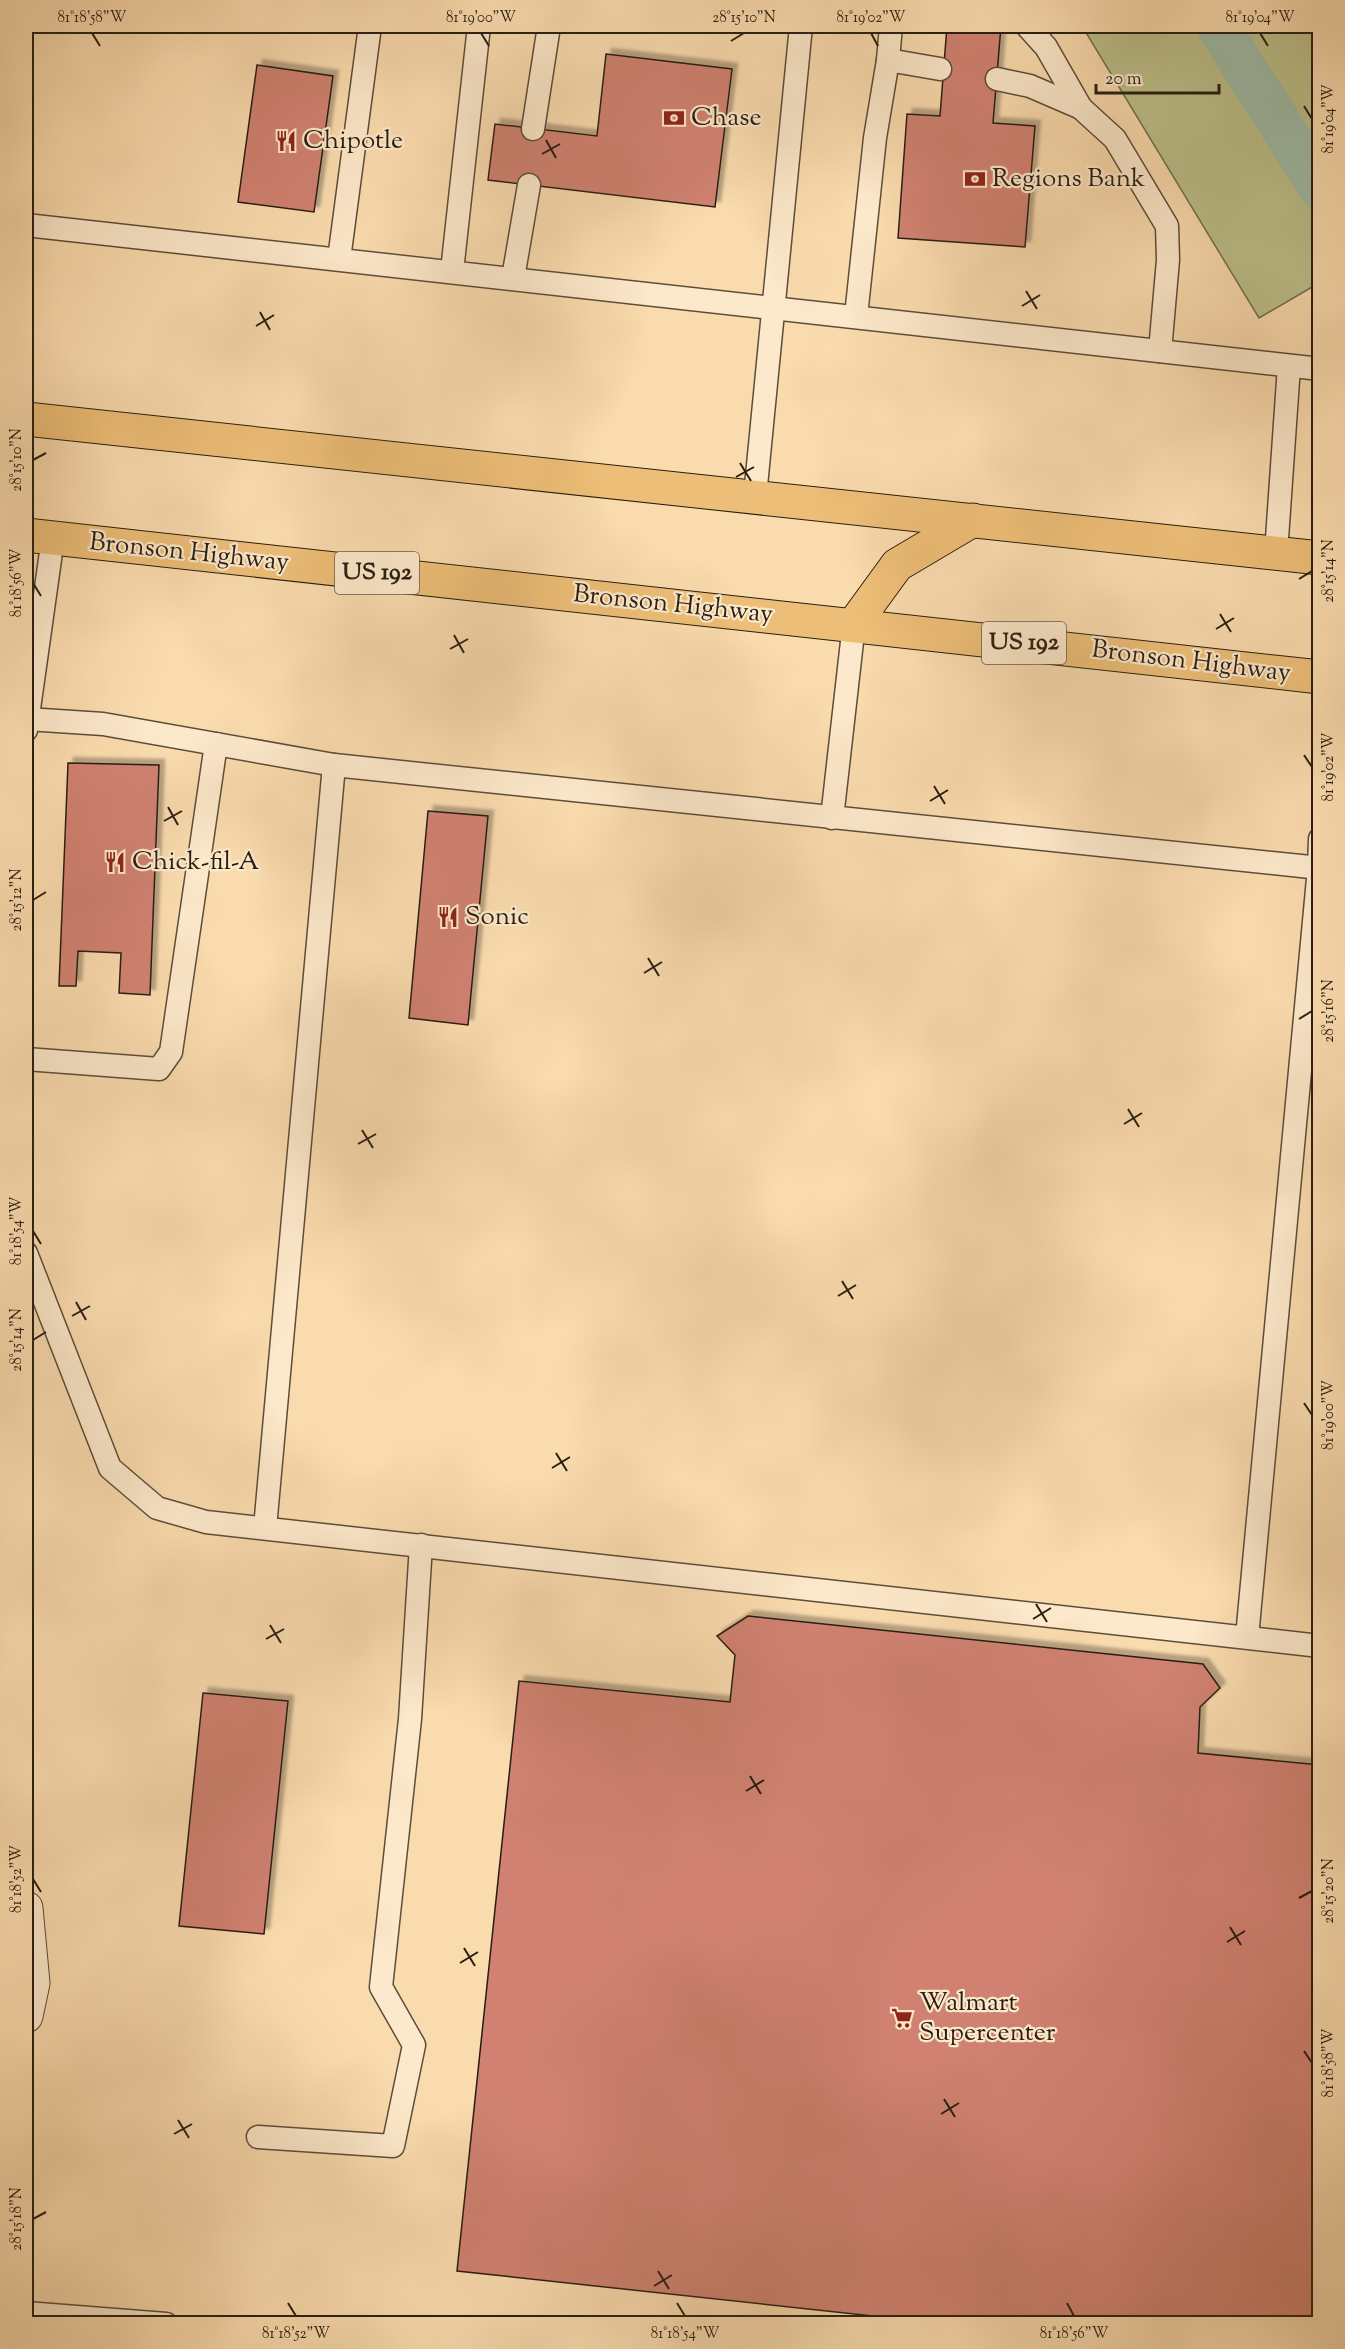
<svg xmlns="http://www.w3.org/2000/svg" width="1345" height="2349" font-family="'Sorts Mill Goudy',serif">
<defs>
<filter id="shadow"><feDropShadow dx="5.5" dy="-5.5" stdDeviation="1.5" flood-color="#0004"/></filter>
</defs>
<rect width="100%" height="100%" fill="#fadbae"/>
<filter id="stains"><feTurbulence type="fractalNoise" baseFrequency=".00333" numOctaves="4"/><feColorMatrix values="0 0 0 0 .2 0 0 0 0 .09 0 0 0 0 .02 0 0 0 .5 -.17"/></filter>
<radialGradient id="worn" r=".72"><stop offset=".6" stop-color="#630" stop-opacity="0"/><stop offset="1" stop-color="#630" stop-opacity=".3"/></radialGradient>
<!-- green -->
<polygon fill="#bcc08b" stroke="#726f4e" stroke-width="1.5" points="1082,26 1319,26 1319,283 1259,318"/>
<g fill="none" stroke-linecap="round" stroke-linejoin="round">
<!-- canal -->
<polyline stroke="#9fbba7" stroke-width="44" points="1218,26 1320,187"/>
</g>
<!-- building -->
<g fill="#d08171" stroke="#281e12" stroke-width="1.5" filter="url(#shadow)">
<polygon points="947,26 1001,26 993,123 1035,126 1025,247 898,238 907,114 940,116"/>
<polygon points="606,54 732,69 715,207 488,180 495,124 597,136"/>
<polygon points="257,65 333,76 314,212 238,202"/>
<polygon points="68,763 159,765 150,995 119,993 121,953 78,951 76,986 59,986"/>
<polygon points="428,811 488,816 468,1025 409,1018"/>
<polygon points="748,1616 1203,1664 1220,1688 1200,1707 1198,1753 1320,1765 1320,2324 947,2324 457,2271 519,1681 730,1702 735,1655 717,1636"/>
<polygon points="203,1693 288,1701 264,1934 179,1926"/>
</g>
<g fill="none" stroke-linecap="round" stroke-linejoin="round">
<defs>
<g id="lane">
<polyline points="1027,26 1046,47 1081,108"/>
<polyline points="888,60 891,26"/>
<polyline points="997,79 1030,86 1081,108 1115,139 1167,226 1168,260 1160,351"/>
<polyline points="533,129 549,26"/>
<polyline points="26,225 1320,369"/>
<polyline points="339,259 370,26"/>
<polyline points="452,271 479,26"/>
<polyline points="513,278 529,185"/>
<polyline points="856,316 875,138 888,60 940,69"/>
<polyline points="755,496 801,26"/>
<polyline points="1276,553 1289,366"/>
<polyline points="27,719 103,724 334,765 1320,868"/>
<polyline points="26,730 53,538"/>
<polyline points="832,818 854,624"/>
<polyline points="26,1059 159,1069 171,1052 216,744"/>
<polyline points="26,1253 110,1468 157,1508 206,1522 1320,1646"/>
<polyline points="265,1528 334,765"/>
<polyline points="1247,1637 1319,868 1320,839"/>
<polyline points="258,2137 393,2146 414,2045 381,1987 410,1719 421,1545"/>
<polyline points="26,2313 166,2324"/>
</g>
<polyline id="street" points="26,1908 33,1983 26,2016"/>
<g id="highway">
<polyline points="26,419 1320,558"/>
<polyline points="26,535 1320,677"/>
<polyline points="854,624 897,565 973,520"/>
</g>
</defs>
<!-- lane casing -->
<use href="#lane" stroke="#5c4d39" stroke-width="25"/>
<!-- street casing -->
<use href="#street" stroke="#5c4d39" stroke-width="35"/>
<!-- highway casing -->
<use href="#highway" stroke="#281e12" stroke-width="35"/>
<!-- lane -->
<use href="#lane" stroke="#fce8ca" stroke-width="22"/>
<!-- street -->
<use href="#street" stroke="#fce8ca" stroke-width="33"/>
<!-- highway -->
<use href="#highway" stroke="#edbe77" stroke-width="33"/>
</g>
<!-- ticks -->
<path fill="none" stroke="#281e12" stroke-width="2" d="M92,33L100,46M481,33L489,46M871,33L878,46M1260,33L1268,46M731,41L744,33M1304,106L1312,119M546,140L556,158M542,154L560,144M1026,291L1037,309M1022,306L1040,295M260,312L270,330M256,326L274,315M33,460L46,453M740,463L751,481M736,477L754,467M1299,579L1312,571M33,583L41,596M1220,614L1231,632M1216,629L1234,618M454,635L464,653M450,649L468,639M1304,755L1312,767M934,786L945,804M930,801L948,790M168,807L178,825M164,821L182,811M33,900L46,892M648,958L659,976M644,973L662,962M1299,1019L1312,1011M1128,1109L1139,1127M1124,1124L1142,1113M362,1130L373,1148M358,1144L376,1134M33,1231L41,1244M842,1281L853,1299M838,1296L856,1285M76,1302L86,1320M72,1316L90,1306M33,1340L46,1332M1304,1403L1312,1415M556,1453L567,1471M552,1468L570,1457M1036,1604L1047,1622M1033,1619L1051,1608M270,1625L281,1643M266,1639L284,1629M750,1776L761,1794M746,1791L764,1780M33,1879L41,1892M1299,1898L1312,1891M1230,1927L1241,1945M1227,1942L1245,1931M464,1948L475,1966M460,1963L478,1952M1304,2051L1312,2063M944,2099L955,2117M941,2114L959,2103M178,2120L189,2138M174,2134L192,2124M33,2219L46,2212M658,2271L669,2289M654,2286L672,2275M288,2303L296,2316M677,2303L685,2316M1067,2303L1074,2316"/>
<!-- icons -->
<defs>
<symbol id="bank-bare" viewBox="-9 -9 18 18"><path d="M-6-4H6V4H-6ZM0-2.3a2.3 2.3 0 1 0 0 4.6a2.3 2.3 0 1 0 0-4.6Z" fill="#8f2418" stroke="#fce8ca" stroke-width="2.5" paint-order="stroke"/></symbol>
<symbol id="restaurant-bare" viewBox="-9 -9 18 18"><path d="M-5-6h1v4h1v-4h1v4h1v-4h1v5L-1.5 .5V6h-2V.5L-5-1ZM5-6V6H3V1.5H1.5Q1.5-4 5-6Z" fill="#8f2418" stroke="#fce8ca" stroke-width="2.5" paint-order="stroke"/></symbol>
<symbol id="supermarket-bare" viewBox="-9 -9 18 18"><path d="M-6-5.5h2.5l.6 2H6L4.5 2H-2.5L-4.4-4H-6ZM-1.5 3.2a1.3 1.3 0 1 0 .1 0ZM3 3.2a1.3 1.3 0 1 0 .1 0Z" fill="#8f2418" stroke="#fce8ca" stroke-width="2.5" paint-order="stroke"/></symbol>
</defs>
<g fill-rule="evenodd">
<use href="#bank-bare" x="659" y="103" width="30" height="30"/>
<use href="#restaurant-bare" x="271" y="126" width="30" height="30"/>
<use href="#bank-bare" x="960" y="164" width="30" height="30"/>
<use href="#restaurant-bare" x="100" y="847" width="30" height="30"/>
<use href="#restaurant-bare" x="433" y="902" width="30" height="30"/>
<use href="#supermarket-bare" x="887" y="2003" width="30" height="30"/>
</g>
<g text-anchor="middle" dominant-baseline="central" stroke-width="4.5" stroke-linejoin="round" paint-order="stroke">
<!-- shield labels -->
<g fill="#fce8ca" stroke="#685b49" stroke-width="1.5">
<rect x="335" y="552" width="84" height="42" rx="4.5"/>
<rect x="982" y="622" width="84" height="42" rx="4.5"/>
</g>
<g font-size="24" font-weight="bold" fill="#281e12">
<text x="377" y="573">US 192</text>
<text x="1024" y="643">US 192</text>
</g>
<!-- poi labels -->
<g font-size="26" fill="#281e12" stroke="#fce8ca" text-anchor="start">
<text x="691" y="118">Chase</text>
<text x="303" y="141">Chipotle</text>
<text x="992" y="179">Regions Bank</text>
<text x="132" y="862">Chick-fil-A</text>
<text x="465" y="917">Sonic</text>
<text x="919" y="2003">Walmart<tspan x="919" dy="30">Supercenter</tspan></text>
</g>
<!-- street labels -->
<g font-size="26" fill="#281e12" stroke="#fce8ca">
<text transform="translate(189 553) rotate(6)">Bronson Highway</text>
<text transform="translate(673 605) rotate(6)">Bronson Highway</text>
<text transform="translate(1191 662) rotate(7)">Bronson Highway</text>
</g>
</g>
<!-- margin -->
<rect width="1345" height="2349" fill="none" stroke="#fadbae" stroke-width="66"/>
<!-- scale -->
<path d="M1096 84v9h123v-9" fill="none" stroke="#281e12" stroke-width="3"/>
<text x="1105" y="84" font-size="18" fill="#281e12" stroke="#fce8ca" stroke-width="4.5" paint-order="stroke">20 m</text>
<rect x="33" y="33" width="1279" height="2283" fill="none" stroke="#281e12" stroke-width="2"/>
<g font-size="15" text-anchor="middle" fill="#281e12">
<text x="92" y="22">81°18'58"W</text>
<text x="481" y="22">81°19'00"W</text>
<text x="744" y="22">28°15'10"N</text>
<text x="871" y="22">81°19'02"W</text>
<text x="1260" y="22">81°19'04"W</text>
<text transform="translate(1328 119) rotate(-90)" y="5">81°19'04"W</text>
<text transform="translate(16 460) rotate(-90)" y="5">28°15'10"N</text>
<text transform="translate(1328 571) rotate(-90)" y="5">28°15'14"N</text>
<text transform="translate(16 583) rotate(-90)" y="5">81°18'56"W</text>
<text transform="translate(1328 767) rotate(-90)" y="5">81°19'02"W</text>
<text transform="translate(16 900) rotate(-90)" y="5">28°15'12"N</text>
<text transform="translate(1328 1011) rotate(-90)" y="5">28°15'16"N</text>
<text transform="translate(16 1231) rotate(-90)" y="5">81°18'54"W</text>
<text transform="translate(16 1340) rotate(-90)" y="5">28°15'14"N</text>
<text transform="translate(1328 1415) rotate(-90)" y="5">81°19'00"W</text>
<text transform="translate(16 1879) rotate(-90)" y="5">81°18'52"W</text>
<text transform="translate(1328 1891) rotate(-90)" y="5">28°15'20"N</text>
<text transform="translate(1328 2063) rotate(-90)" y="5">81°18'58"W</text>
<text transform="translate(16 2219) rotate(-90)" y="5">28°15'18"N</text>
<text x="296" y="2338">81°18'52"W</text>
<text x="685" y="2338">81°18'54"W</text>
<text x="1074" y="2338">81°18'56"W</text>
</g>
<rect width="100%" height="100%" filter="url(#stains)"/>
<rect width="100%" height="100%" fill="url(#worn)"/>
</svg>
